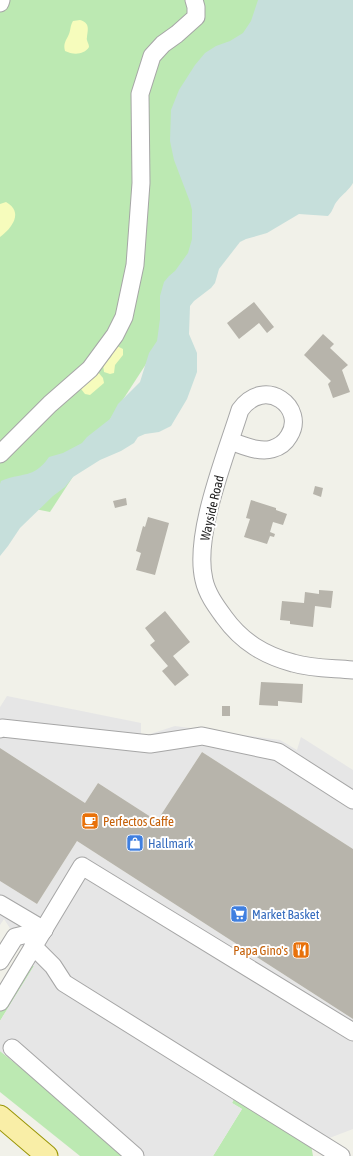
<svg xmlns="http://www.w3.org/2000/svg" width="353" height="1156" font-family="'Asap Condensed',sans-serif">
<rect width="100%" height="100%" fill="#f1f1e9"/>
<!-- grass -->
<g fill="#bce9b2">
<polygon points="0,0 274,0 209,267 50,512 0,502"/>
<polygon points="25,964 34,966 0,1021 0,1007"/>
<polygon points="0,1051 77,1113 125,1156 80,1156 0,1092"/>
<polygon points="235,1096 311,1145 313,1156 213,1156 242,1109 232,1103"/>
</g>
<!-- wetland -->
<path fill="#c6dfdb" d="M258,0H353V183C349,190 343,194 338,200C333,205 334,210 328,216L299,214L267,233L246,239L240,242L219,269L215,283L211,288L194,301L190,306L189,334L197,353V372L187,399L171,426L159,432L145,434L138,437L134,443L121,451L100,460L73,477L65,487L53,496L20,528L8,546L0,556V484L1,481C22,472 34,479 49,457L63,453L82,443L87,437L110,419L118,404L140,382L149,353L157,341L160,319V296L164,282L169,276L175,271L188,253L192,239V210L190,202L174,160L170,141L171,110L179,90L195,65L205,53L216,46L230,41L243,33L251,21Z"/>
<!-- sand -->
<g fill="#f6fcbc">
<path d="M80,20C90,23 88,29 87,37C86,41 89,43 89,47C84,55 73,55 65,51C63,43 66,41 69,34C71,29 70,26 73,21Z"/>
<path d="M6,202C24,212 12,228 0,237V204Z"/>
<polygon points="117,346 123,349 123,355 115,365 114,373 110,374 104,372 103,365 111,357 112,353"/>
<polygon points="95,372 98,372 103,378 104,383 90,395 85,394 81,389 81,386"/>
</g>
<!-- parking -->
<g fill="#e6e6e6">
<polygon points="7,696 141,723 141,737 175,726 280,740 297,750 301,737 353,770 353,849 202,752 157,821 98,783 85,803 0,748 0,707"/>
<polygon points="77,841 353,1019 353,1129 311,1145 235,1097 232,1103 242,1109 213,1156 125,1156 77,1113 0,1051 0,1021 34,966 4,919 0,925 0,881 37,904"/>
</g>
<!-- building -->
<g fill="#b7b4ab">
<polygon points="254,302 274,327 267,333 259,323 239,339 227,323"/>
<polygon points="323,334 334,344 330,348 348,365 342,370 350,392 333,398 328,384 331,381 304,355"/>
<polygon points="315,486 323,488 321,497 313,494"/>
<polygon points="126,498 127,505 115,508 113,501"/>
<polygon points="251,500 276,508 276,510 287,514 283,525 273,522 270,532 275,534 274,537 270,536 267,544 244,537 250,519 246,518"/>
<polygon points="148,517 169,523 155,575 136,570 141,553 136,551 143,526 145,527"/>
<polygon points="319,590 333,591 331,608 315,606 313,627 290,624 290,621 280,620 282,601 304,603 305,592 319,594"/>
<polygon points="165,611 190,642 173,656 189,675 175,686 162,671 168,666 150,645 155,641 145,628"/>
<polygon points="261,682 303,684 302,703 278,701 278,706 259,705"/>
<rect x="222" y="706" width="8" height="10"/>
<polygon points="0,748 85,803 98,783 157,821 202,752 353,849 353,1019 77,841 37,904 0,881"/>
</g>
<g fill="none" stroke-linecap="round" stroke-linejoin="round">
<defs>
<g id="minor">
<polyline points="0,3 1,0"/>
<path d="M230,441C243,445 259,453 272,449C279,447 285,443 289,436C307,408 265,375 240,410C226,455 193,535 204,580C207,594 216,606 224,617C242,642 264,655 293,663C313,669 333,668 353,670"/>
<polyline points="0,454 50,404 90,369 115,335 124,317 135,265 141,183 140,94 152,56 163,44 177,34 196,17 196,7 194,0"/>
<polyline points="0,729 2,728 150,744 202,736 278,752 353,800"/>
<polyline points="0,904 44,930"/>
<polyline points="33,946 53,966 64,983 341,1156"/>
<polyline points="0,961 15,937 44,930"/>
<polyline points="0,1002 82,866 353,1032"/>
<polyline points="12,1048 135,1156"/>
</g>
<polyline id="major" points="0,1116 47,1156"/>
</defs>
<!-- minor casing -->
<use href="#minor" stroke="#a6a6a6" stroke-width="19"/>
<!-- major casing -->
<use href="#major" stroke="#999506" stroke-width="23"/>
<!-- minor -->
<use href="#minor" stroke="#fff" stroke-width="17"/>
<!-- major -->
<use href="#major" stroke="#f9eea7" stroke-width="21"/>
</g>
<!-- icons -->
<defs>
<symbol id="cafe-square" viewBox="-11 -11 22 22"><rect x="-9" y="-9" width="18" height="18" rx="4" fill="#e8710a" stroke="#fff"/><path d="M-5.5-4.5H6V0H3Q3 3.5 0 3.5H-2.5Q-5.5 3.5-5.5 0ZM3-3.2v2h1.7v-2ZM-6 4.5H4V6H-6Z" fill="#fff"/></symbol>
<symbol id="shop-square" viewBox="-11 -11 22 22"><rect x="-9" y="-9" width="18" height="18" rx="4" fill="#3f7fe0" stroke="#fff"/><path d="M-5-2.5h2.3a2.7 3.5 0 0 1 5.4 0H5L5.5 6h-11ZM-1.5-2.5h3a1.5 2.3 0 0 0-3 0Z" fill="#fff"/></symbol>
<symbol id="supermarket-square" viewBox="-11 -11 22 22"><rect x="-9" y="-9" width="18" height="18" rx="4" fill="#3f7fe0" stroke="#fff"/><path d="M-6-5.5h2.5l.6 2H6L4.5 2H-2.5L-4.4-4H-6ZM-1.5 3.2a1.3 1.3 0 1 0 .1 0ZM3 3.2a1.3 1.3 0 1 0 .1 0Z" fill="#fff"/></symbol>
<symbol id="restaurant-square" viewBox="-11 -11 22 22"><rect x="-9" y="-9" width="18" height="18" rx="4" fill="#e8710a" stroke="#fff"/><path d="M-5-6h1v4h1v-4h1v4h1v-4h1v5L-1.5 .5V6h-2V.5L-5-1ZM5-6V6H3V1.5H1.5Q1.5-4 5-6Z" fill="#fff"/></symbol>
</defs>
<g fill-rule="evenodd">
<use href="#cafe-square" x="80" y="811" width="20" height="20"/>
<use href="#shop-square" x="125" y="833" width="20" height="20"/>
<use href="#supermarket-square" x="229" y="904" width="20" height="20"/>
<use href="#restaurant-square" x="291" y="940" width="20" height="20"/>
</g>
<g text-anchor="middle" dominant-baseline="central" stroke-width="4" stroke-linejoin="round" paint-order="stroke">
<!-- street labels -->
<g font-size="13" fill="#222" stroke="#fff">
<text transform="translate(212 508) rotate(-77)">Wayside Road</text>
</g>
<!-- food labels -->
<g font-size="13" fill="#c56008" stroke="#fff" text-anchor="start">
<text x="103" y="821">Perfectos Caffe</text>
<text x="288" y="950" text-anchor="end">Papa Gino's</text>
</g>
<!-- shop labels -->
<g font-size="13" fill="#366cbe" stroke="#fff" text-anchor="start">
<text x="148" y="843">Hallmark</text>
<text x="252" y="914">Market Basket</text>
</g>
</g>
</svg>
